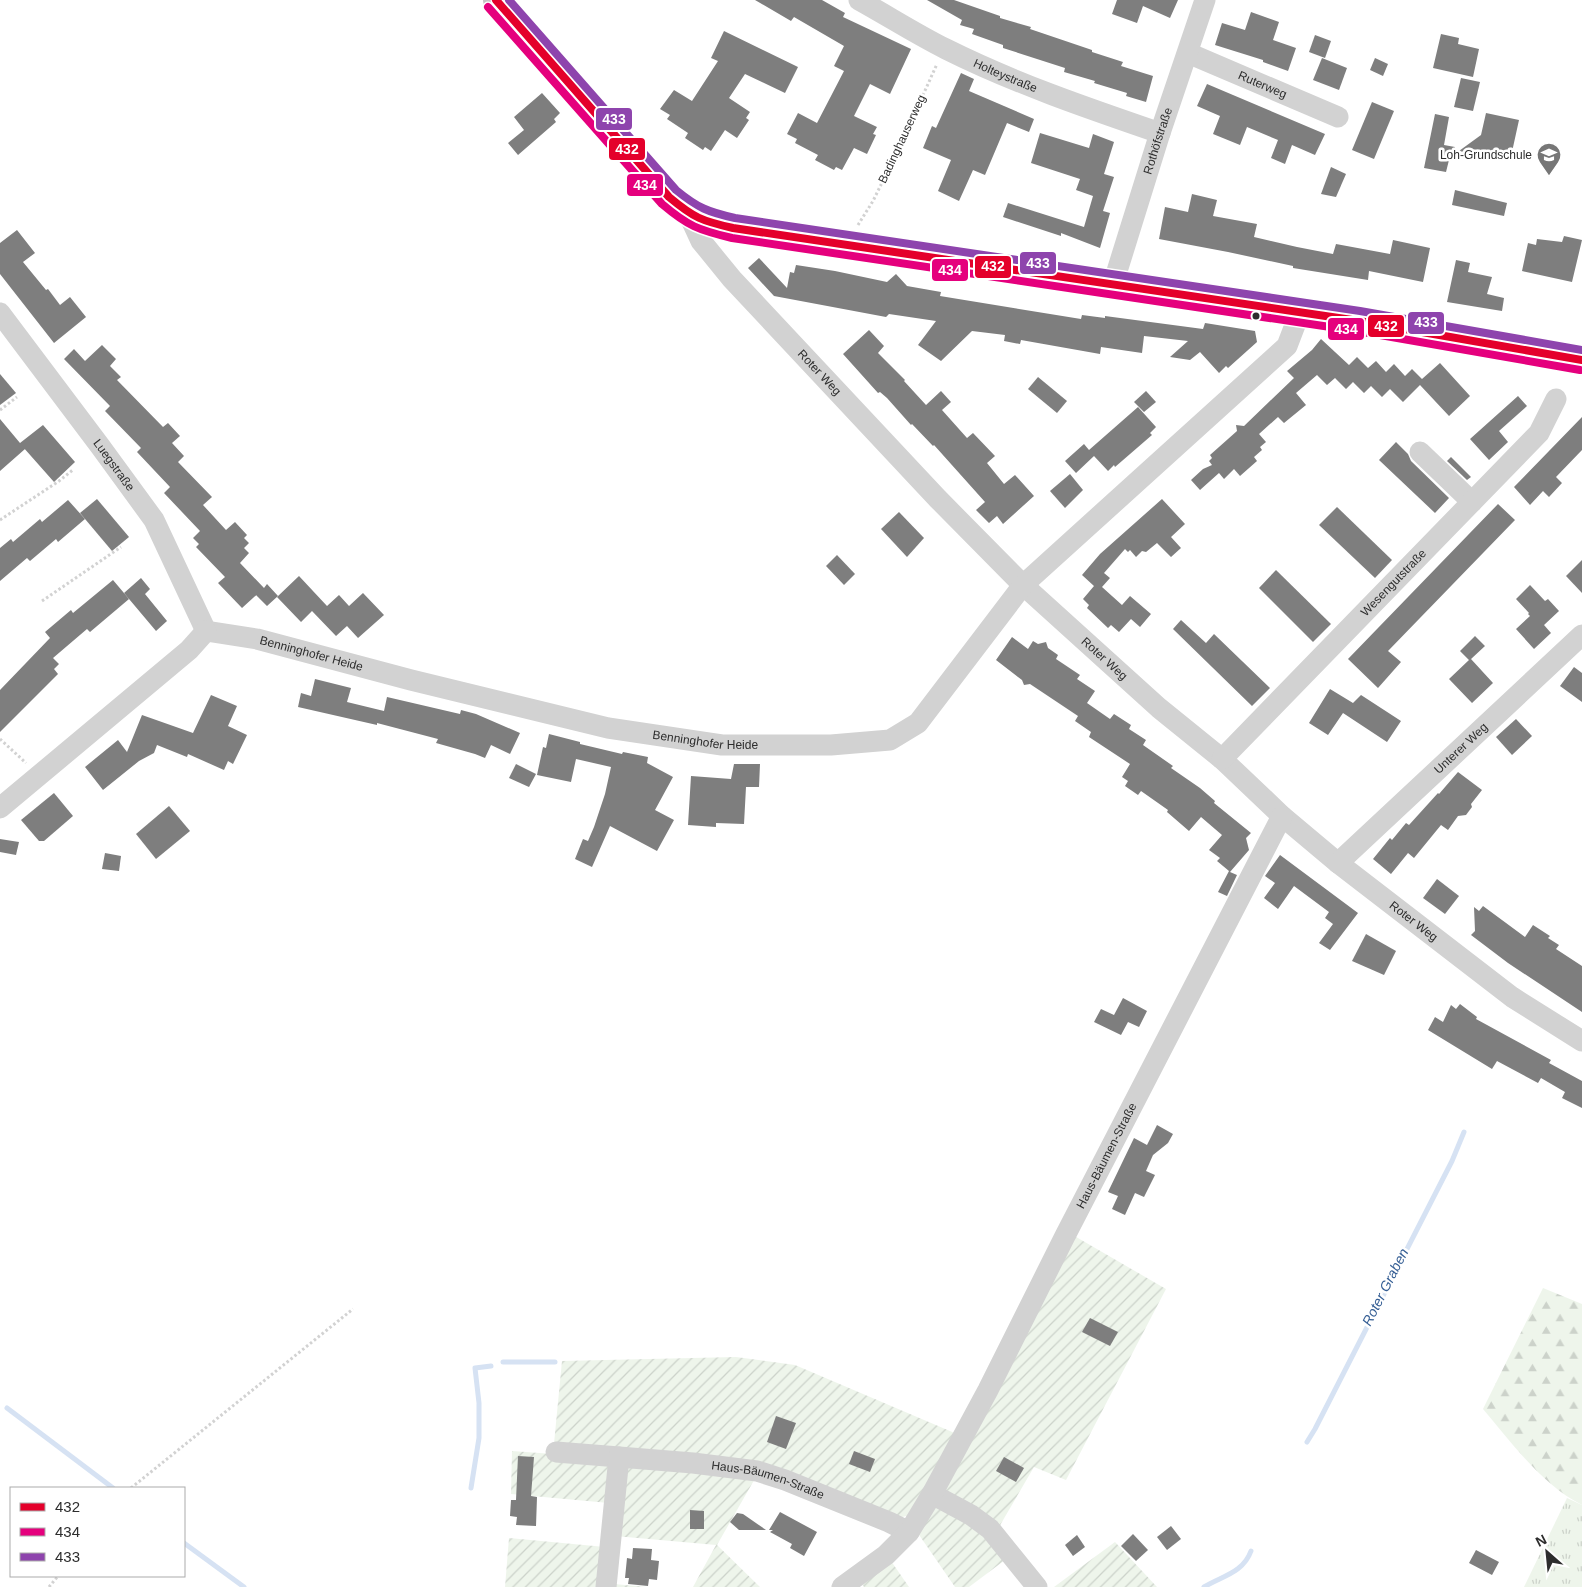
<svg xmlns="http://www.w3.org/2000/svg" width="1582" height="1587" font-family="Helvetica,sans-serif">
<defs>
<pattern id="grass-tufts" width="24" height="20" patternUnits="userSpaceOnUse" patternTransform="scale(1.25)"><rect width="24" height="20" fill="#eef5eb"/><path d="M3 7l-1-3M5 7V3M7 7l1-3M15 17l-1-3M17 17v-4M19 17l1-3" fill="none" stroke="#ccd2ca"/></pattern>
<pattern id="forest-firs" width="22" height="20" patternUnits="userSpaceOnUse" patternTransform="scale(1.25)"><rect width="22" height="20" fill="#eef5eb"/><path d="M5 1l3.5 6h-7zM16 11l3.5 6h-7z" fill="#ccd2ca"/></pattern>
<pattern id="garden-furrows" width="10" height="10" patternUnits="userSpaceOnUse" patternTransform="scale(1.25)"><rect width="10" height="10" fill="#eef5eb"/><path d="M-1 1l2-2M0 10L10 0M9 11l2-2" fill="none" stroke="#ccd2ca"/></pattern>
</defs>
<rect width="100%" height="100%" fill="#fff"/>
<!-- grass -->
<polygon fill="url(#grass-tufts)" points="1567,1498 1582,1505 1582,1587 1524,1587"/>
<!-- forest -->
<path fill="url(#forest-firs)" d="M1543,1288L1582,1304V1505C1542,1485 1511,1442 1483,1409Z"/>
<!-- garden -->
<g fill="url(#garden-furrows)">
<polygon points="1071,1234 1166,1289 1066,1480 1034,1467 999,1527 1009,1557 969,1587 955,1587 906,1516 892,1520 757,1475 717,1545 760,1587 693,1587 716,1545 615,1536 609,1503 511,1494 512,1451 553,1454 562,1361 736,1357 795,1365 971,1440"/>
<polygon points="509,1538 605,1547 603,1583 647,1587 505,1587"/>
<polygon points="1115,1542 1157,1587 1054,1587"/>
<polygon points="891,1561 909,1587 864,1587 862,1584"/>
</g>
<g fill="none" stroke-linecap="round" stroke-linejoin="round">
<!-- stream -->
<g stroke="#d6e2f3" stroke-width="5">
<polyline points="503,1362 555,1362"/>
<polyline points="7,1408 113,1488"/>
<polyline points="1307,1442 1315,1429 1452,1161 1464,1132"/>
<polyline points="471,1488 479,1438 479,1403 475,1368 491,1366"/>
<polyline points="184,1543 244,1587"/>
<path d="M1204,1587C1222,1576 1243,1573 1251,1551"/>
</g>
</g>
<!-- building -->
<g fill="#7e7e7e">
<polygon points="755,0 822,0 845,13 843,17 911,49 890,94 870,84 854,116 877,127 873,134 876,135 867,154 854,148 842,170 836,167 834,170 815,160 818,155 795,143 797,139 787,134 798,113 817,123 844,71 834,66 844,46 794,17 791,21"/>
<polygon points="927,0 954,0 1000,16 1000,18 1031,27 1030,29 1092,50 1092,52 1123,62 1121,66 1153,76 1146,102 1126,96 1127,93 1094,83 1095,81 1064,72 1065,68 1003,48 1003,45 972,34 974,29 960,25 962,20"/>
<polygon points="1117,0 1178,0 1170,18 1143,6 1137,23 1112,14"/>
<polygon points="1251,12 1279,22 1273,40 1296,48 1288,71 1263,62 1263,60 1215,45 1222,23 1245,30"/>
<polygon points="724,31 798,67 785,93 745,74 729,98 750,112 746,118 749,120 737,138 725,130 711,151 705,147 703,150 685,138 688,133 667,119 670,115 660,109 674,90 692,101 718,61 711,58"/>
<polygon points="1441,34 1459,38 1458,44 1479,49 1473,77 1433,68"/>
<polygon points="1315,35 1331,41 1325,58 1309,52"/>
<polygon points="1322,58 1347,68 1339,90 1313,80"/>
<polygon points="1375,58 1388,64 1383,76 1370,70"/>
<polygon points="961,73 974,79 969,91 1034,119 1029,132 1007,123 985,175 973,170 959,201 938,191 951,160 923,148 932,126 936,128"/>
<polygon points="1461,78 1480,82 1473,111 1454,107"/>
<polygon points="1207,84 1325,134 1315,155 1292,145 1285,164 1271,158 1278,140 1247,127 1240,145 1213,134 1220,116 1197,106"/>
<polygon points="542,93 560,113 554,119 556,122 518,155 508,143 524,130 514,117"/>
<polygon points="1372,102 1394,111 1374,159 1352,150"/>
<polygon points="1486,113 1519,120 1510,161 1459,151 1481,135"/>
<polygon points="1435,114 1449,117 1444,145 1455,147 1453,161 1449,160 1446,172 1424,168"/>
<polygon points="1040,133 1089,148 1093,134 1114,142 1104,174 1114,177 1103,211 1110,213 1100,248 1061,233 1061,236 1003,217 1008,203 1084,227 1093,196 1076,190 1080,179 1031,163"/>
<polygon points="1331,167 1346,174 1336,197 1321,194"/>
<polygon points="1455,190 1507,203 1504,216 1452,205"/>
<polygon points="1192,194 1217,200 1213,216 1257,224 1254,237 1297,247 1333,254 1336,244 1390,254 1393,240 1430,248 1423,282 1369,271 1368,280 1293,268 1293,266 1228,252 1159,239 1165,207 1188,212"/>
<polygon points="17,230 35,253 23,262 46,290 48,289 60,305 70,297 86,317 54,343 0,274 0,243"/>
<polygon points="1564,236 1582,240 1572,282 1522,271 1528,243 1536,245 1537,239 1562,242"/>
<polygon points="759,258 787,288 790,272 794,273 796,265 835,271 887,282 896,274 907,286 941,292 940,296 1081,319 1082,315 1105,318 1105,316 1203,329 1205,323 1255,331 1257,342 1228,368 1226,366 1219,373 1200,352 1190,360 1170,357 1188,341 1144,336 1142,353 1101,347 1100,354 1021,340 1020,344 1004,341 1005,335 972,331 941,361 918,345 936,321 889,314 886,317 774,296 748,268"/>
<polygon points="1456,260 1470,263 1468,272 1492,277 1487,294 1504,298 1502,311 1447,302"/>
<polygon points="869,330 884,346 878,353 905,380 904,381 926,405 941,391 951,402 942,410 967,438 973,433 995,456 987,463 1004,484 1015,475 1034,496 1003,524 997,516 989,523 976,510 985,502 934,445 933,446 912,424 911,425 887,398 880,392 878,393 843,354"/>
<polygon points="1321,339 1349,365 1357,357 1368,368 1376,361 1386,372 1394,364 1405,376 1412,369 1422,379 1440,363 1470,396 1449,416 1420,385 1403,402 1390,389 1382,397 1371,386 1364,393 1353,382 1346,389 1335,378 1327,385 1317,375 1296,393 1306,405 1284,423 1278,417 1259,434 1266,442 1260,447 1262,450 1254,457 1257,461 1240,476 1234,469 1224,479 1219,473 1200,490 1191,480 1203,469 1212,465 1209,461 1212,458 1210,455 1237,431 1236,425 1244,426 1294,378 1287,371 1312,350"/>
<polygon points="102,345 116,359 110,366 121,377 117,380 163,427 168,423 180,436 172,443 184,456 178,462 212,497 203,505 226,530 235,522 247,535 244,538 249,543 244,548 249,553 240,563 264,588 267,584 278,596 267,606 256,595 263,589 242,608 218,583 225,577 196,547 199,544 193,538 200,531 164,493 170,487 137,452 141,448 105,411 110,406 64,359 74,349 85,361"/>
<polygon points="0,374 16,393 0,405"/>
<polygon points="1038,377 1067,401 1057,413 1028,389"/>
<polygon points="1146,391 1156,402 1144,412 1134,402"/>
<polygon points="1518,396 1527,406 1499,431 1508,442 1489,460 1470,439"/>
<polygon points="1138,407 1156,427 1150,433 1152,435 1115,467 1114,465 1108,471 1094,456 1076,473 1065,461 1084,444 1089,450"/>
<polygon points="1582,417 1582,450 1556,477 1562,483 1549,497 1543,491 1530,505 1514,487"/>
<polygon points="0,419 20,443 43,425 75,462 54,482 23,447 25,449 0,471"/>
<polygon points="1396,442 1408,454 1411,461 1449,498 1435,513 1379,460"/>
<polygon points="1451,457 1471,477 1467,480 1447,461"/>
<polygon points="1070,474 1083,490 1065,508 1050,491"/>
<polygon points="97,499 129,537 112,551 80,513"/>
<polygon points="1162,499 1185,524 1171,537 1181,548 1171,557 1157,543 1146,552 1142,551 1136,557 1130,550 1128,552 1125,549 1104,573 1110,578 1102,587 1122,605 1130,596 1151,614 1140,627 1131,619 1119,632 1111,625 1108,628 1087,608 1089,605 1083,599 1094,586 1082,575 1100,554"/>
<polygon points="68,500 85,519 58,542 56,539 30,561 27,558 0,581 0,548 11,539 13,542 40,519 42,522"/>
<polygon points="1498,504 1515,520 1388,651 1401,662 1378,688 1348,659"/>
<polygon points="1337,507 1392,560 1375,578 1319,525"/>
<polygon points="899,512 924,538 907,557 881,529"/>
<polygon points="837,555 855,574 844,585 826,566"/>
<polygon points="1582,560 1582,593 1566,576"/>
<polygon points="1276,570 1331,624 1313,642 1259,588"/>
<polygon points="299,576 327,606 339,595 349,606 363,593 384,615 358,638 347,626 336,636 312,611 301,622 277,597"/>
<polygon points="141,578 150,589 145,594 167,621 156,631 124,593"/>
<polygon points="113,580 129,599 90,632 87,629 53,658 59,664 54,669 58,674 0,732 0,690 50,638 45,632 71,610 73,613"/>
<polygon points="1530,585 1545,601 1548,599 1559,611 1544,625 1551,633 1534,649 1516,629 1530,616 1528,614 1529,613 1516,599"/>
<polygon points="1181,620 1206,643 1214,634 1270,688 1252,706 1173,629"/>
<polygon points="1475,636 1485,646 1471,659 1493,683 1472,703 1449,679 1469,660 1460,651"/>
<polygon points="1012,637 1028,649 1033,641 1038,644 1046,642 1048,648 1058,655 1056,659 1080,675 1077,679 1095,691 1087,703 1110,719 1114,714 1131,725 1129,729 1146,740 1143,745 1173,766 1171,768 1200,788 1215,801 1214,803 1251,833 1246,838 1249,850 1230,872 1237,875 1227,896 1218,892 1229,871 1217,861 1220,858 1209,850 1222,835 1201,817 1189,831 1167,812 1168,810 1141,791 1138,795 1125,786 1128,781 1122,777 1130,764 1089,737 1091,732 1075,721 1078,716 1030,684 1024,685 1022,680 996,660"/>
<polygon points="1574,667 1582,673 1582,702 1560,686"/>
<polygon points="315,679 351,688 347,702 384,711 387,697 460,714 461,710 476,714 520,733 510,754 491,745 485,758 475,754 436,743 438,739 377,723 377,725 298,707 301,693 311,696"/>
<polygon points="1330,689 1353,703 1361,695 1401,721 1387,742 1343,713 1328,735 1309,723"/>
<polygon points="211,695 237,706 228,726 247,735 233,764 228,761 224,770 188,754 187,757 157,745 154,753 139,761 103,790 85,767 118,740 127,752 142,715 193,733"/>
<polygon points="1516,719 1532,736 1512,755 1496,737"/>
<polygon points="549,734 580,742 580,744 622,754 623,752 648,757 647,763 673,777 655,810 674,820 657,851 610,826 592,867 575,859 583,839 588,841 594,827 605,794 611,767 576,759 571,782 537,775 543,747 546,748"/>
<polygon points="516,764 536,774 529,787 509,778"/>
<polygon points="734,764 760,764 759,787 746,787 744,824 716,823 716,827 688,825 691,776 731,779"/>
<polygon points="1458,772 1482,790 1471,804 1472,807 1466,815 1458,816 1448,830 1441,825 1414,858 1408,853 1391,874 1373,859 1390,838 1392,840 1406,823 1409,825 1438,793 1439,794"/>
<polygon points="54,793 73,816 44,841 39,841 21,820"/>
<polygon points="169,806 190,831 156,859 136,834"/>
<polygon points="0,839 19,842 16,855 0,852"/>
<polygon points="105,853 121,856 119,871 102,869"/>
<polygon points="1280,855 1358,913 1330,950 1319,943 1333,924 1325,918 1329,912 1294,886 1278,909 1264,898 1275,883 1265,876"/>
<polygon points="1437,879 1459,896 1445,914 1423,898"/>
<polygon points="1483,906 1525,937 1533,925 1550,936 1548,938 1559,945 1556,949 1582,966 1582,1012 1508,963 1471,935 1475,931 1474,907 1479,911"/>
<polygon points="1366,934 1396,951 1384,975 1352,961"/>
<polygon points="1123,998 1147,1011 1139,1027 1128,1022 1121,1035 1094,1022 1101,1009 1114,1015"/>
<polygon points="1460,1004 1477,1017 1476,1019 1551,1060 1549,1063 1582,1081 1582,1108 1562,1098 1565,1092 1541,1078 1538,1083 1497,1061 1492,1069 1428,1030 1435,1017 1443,1022 1451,1005 1456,1009"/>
<polygon points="1157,1125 1173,1134 1168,1143 1153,1155 1146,1171 1155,1175 1144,1197 1135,1193 1125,1215 1112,1209 1118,1196 1108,1192 1134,1138 1147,1145"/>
<polygon points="1090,1318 1118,1332 1110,1346 1082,1332"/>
<polygon points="776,1416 796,1423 786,1449 767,1442"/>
<polygon points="854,1451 875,1459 870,1472 849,1464"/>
<polygon points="518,1456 534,1457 531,1496 537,1497 536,1526 516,1525 517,1517 510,1516 511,1500 516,1500"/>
<polygon points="1004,1457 1024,1468 1016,1482 996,1471"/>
<polygon points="690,1510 704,1511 704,1529 690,1529"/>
<polygon points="780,1512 817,1532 804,1556 790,1548 792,1544 770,1532 773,1530 769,1530"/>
<polygon points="737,1513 743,1514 766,1530 739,1530 730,1522"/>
<polygon points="1171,1526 1181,1539 1167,1550 1157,1537"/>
<polygon points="1133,1534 1148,1550 1136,1561 1121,1546"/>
<polygon points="1077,1535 1085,1547 1073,1556 1065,1545"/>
<polygon points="633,1548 652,1549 651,1560 659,1561 657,1580 649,1579 648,1586 628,1584 629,1578 625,1578 627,1558 632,1559"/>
<polygon points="1476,1550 1499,1562 1492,1575 1469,1563"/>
</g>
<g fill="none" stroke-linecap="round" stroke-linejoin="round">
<!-- path -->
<g stroke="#d2d2d2" stroke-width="3" stroke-dasharray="2.5 2.5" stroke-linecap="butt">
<polyline points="858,225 873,201 901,144 937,64"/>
<polyline points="0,410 17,397"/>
<polyline points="0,520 59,481 74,469"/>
<polyline points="42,601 121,547"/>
<polyline points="0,739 26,763"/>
<polyline points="131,1488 353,1309"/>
<polyline points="49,1587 58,1576"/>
</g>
<!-- minor -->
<g stroke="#d2d2d2" stroke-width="21">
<path id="s1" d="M859,0C888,16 916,34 946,49C1014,83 1087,108 1160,133"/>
<path id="s2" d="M1188,53L1338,117"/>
<path id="s3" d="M688,213L701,241L732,279L938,499L1023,585L1159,708L1222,759L1282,816L1338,863L1512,997L1582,1041"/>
<path id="s4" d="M1113,284L1160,133L1205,0"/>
<path id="s5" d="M0,313L100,446L154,520L206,631"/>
<polyline points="1420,452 1472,502"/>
<path id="s6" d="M206,631L257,639L411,680L608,728L722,745H831L890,740L918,723L1023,585L1287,346L1300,312"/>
<path id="s7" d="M1222,759L1539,433L1556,399"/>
<polyline points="0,808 189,650 206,631"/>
<path id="s8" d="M1338,863L1582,635"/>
<polyline points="556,1452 619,1457"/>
<polyline points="932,1494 971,1515 990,1529 1037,1587"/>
<path id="s9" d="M606,1587L619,1457L693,1463L757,1471L785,1480L889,1522L909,1532"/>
<path id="s10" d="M842,1587L886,1555L909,1532L932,1494L988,1390L1065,1236L1282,816"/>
</g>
<!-- major -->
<polyline stroke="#c5c5c5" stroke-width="26" points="496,0 669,197 688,213 704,221 733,228 1359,321 1582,360"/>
<defs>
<path id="bus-1" d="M496,0L669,197C694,218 702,221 733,228L1359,321L1582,360"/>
<path id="bus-2" d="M488,7L662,204C688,226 698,230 732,238L1357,331L1580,370"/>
<path id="bus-3" d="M509,0L676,190C698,208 708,212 735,218L1360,311L1582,350"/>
</defs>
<!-- bus-1 casing -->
<use href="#bus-1" stroke="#fff" stroke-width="11"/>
<!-- bus-2 casing -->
<use href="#bus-2" stroke="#fff" stroke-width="11"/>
<!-- bus-3 casing -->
<use href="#bus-3" stroke="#fff" stroke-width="11"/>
<!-- bus-1 -->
<use href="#bus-1" stroke="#e4002b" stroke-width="8"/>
<!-- bus-2 -->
<use href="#bus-2" stroke="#e5007d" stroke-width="8"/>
<!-- bus-3 -->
<use href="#bus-3" stroke="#8e44ad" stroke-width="8"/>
</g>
<!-- icons -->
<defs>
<symbol id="school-pin" viewBox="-11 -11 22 30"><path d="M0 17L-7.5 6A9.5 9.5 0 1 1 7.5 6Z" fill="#767676" stroke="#fff"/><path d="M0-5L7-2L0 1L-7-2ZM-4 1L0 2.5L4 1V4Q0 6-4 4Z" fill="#fff"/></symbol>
</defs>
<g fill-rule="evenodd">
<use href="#school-pin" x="1535" y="141" width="28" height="38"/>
</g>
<!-- markers -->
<circle fill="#2d2d2d" stroke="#fff" stroke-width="2" cx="1256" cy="316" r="4.5"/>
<g text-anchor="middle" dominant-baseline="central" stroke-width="5" stroke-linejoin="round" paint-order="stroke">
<!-- street labels -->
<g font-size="12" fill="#2d2d2d" stroke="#fff">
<text stroke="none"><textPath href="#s1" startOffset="165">Holteystraße</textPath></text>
<text stroke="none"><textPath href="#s2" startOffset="81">Ruterweg</textPath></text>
<text transform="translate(902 139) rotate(-65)">Badinghauserweg</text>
<text stroke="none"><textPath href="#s4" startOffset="150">Rothöfstraße</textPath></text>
<text stroke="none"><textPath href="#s3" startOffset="208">Roter Weg</textPath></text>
<text stroke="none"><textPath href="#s5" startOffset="190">Luegstraße</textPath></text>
<text stroke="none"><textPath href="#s7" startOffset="246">Wesengutstraße</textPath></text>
<text stroke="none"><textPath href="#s6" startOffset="108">Benninghofer Heide</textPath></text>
<text stroke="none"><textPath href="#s3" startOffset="612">Roter Weg</textPath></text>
<text stroke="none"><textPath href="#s6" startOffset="512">Benninghofer Heide</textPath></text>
<text stroke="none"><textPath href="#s8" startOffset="168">Unterer Weg</textPath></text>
<text stroke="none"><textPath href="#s3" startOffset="1018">Roter Weg</textPath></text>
<text stroke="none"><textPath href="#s10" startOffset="512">Haus-Bäumen-Straße</textPath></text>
<text stroke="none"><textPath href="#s9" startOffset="282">Haus-Bäumen-Straße</textPath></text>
</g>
<!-- poi labels -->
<g font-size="12" fill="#2d2d2d" stroke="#fff" text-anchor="end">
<text x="1532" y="155">Loh-Grundschule</text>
</g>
<!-- water labels -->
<g font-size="14" font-style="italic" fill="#365f95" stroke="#fff">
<text transform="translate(1385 1287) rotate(-63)">Roter Graben</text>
</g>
</g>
<g stroke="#fff" stroke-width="2">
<rect x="595" y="107" width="38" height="24" rx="5" fill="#8e44ad"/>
<rect x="608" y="137" width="38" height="24" rx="5" fill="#e4002b"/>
<rect x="626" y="173" width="38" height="24" rx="5" fill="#e5007d"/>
<rect x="1019" y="251" width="38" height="24" rx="5" fill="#8e44ad"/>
<rect x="974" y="255" width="38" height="24" rx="5" fill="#e4002b"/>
<rect x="931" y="258" width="38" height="24" rx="5" fill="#e5007d"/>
<rect x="1407" y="311" width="38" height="24" rx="5" fill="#8e44ad"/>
<rect x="1367" y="314" width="38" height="24" rx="5" fill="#e4002b"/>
<rect x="1327" y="317" width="38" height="24" rx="5" fill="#e5007d"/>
</g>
<g font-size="14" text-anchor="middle" font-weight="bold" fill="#fff">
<text x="614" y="124">433</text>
<text x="627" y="154">432</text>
<text x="645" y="190">434</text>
<text x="1038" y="268">433</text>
<text x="993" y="271">432</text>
<text x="950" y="275">434</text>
<text x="1426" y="327">433</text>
<text x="1386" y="331">432</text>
<text x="1346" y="334">434</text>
</g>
<!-- legend -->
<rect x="10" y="1487" width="175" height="90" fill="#ffffff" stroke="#ababab"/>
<rect x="20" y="1503" width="25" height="8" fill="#e4002b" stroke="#ababab"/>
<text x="55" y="1512" font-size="15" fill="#2d2d2d">432</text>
<rect x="20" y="1528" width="25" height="8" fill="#e5007d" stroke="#ababab"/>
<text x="55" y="1537" font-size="15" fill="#2d2d2d">434</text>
<rect x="20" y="1553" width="25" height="8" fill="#8e44ad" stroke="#ababab"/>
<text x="55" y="1562" font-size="15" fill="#2d2d2d">433</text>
<!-- north arrow -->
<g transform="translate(1547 1552) rotate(333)" stroke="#ffffff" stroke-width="4" paint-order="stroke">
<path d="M0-4L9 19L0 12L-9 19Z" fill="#2d2d2d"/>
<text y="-8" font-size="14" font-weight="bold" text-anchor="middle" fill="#2d2d2d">N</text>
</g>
</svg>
